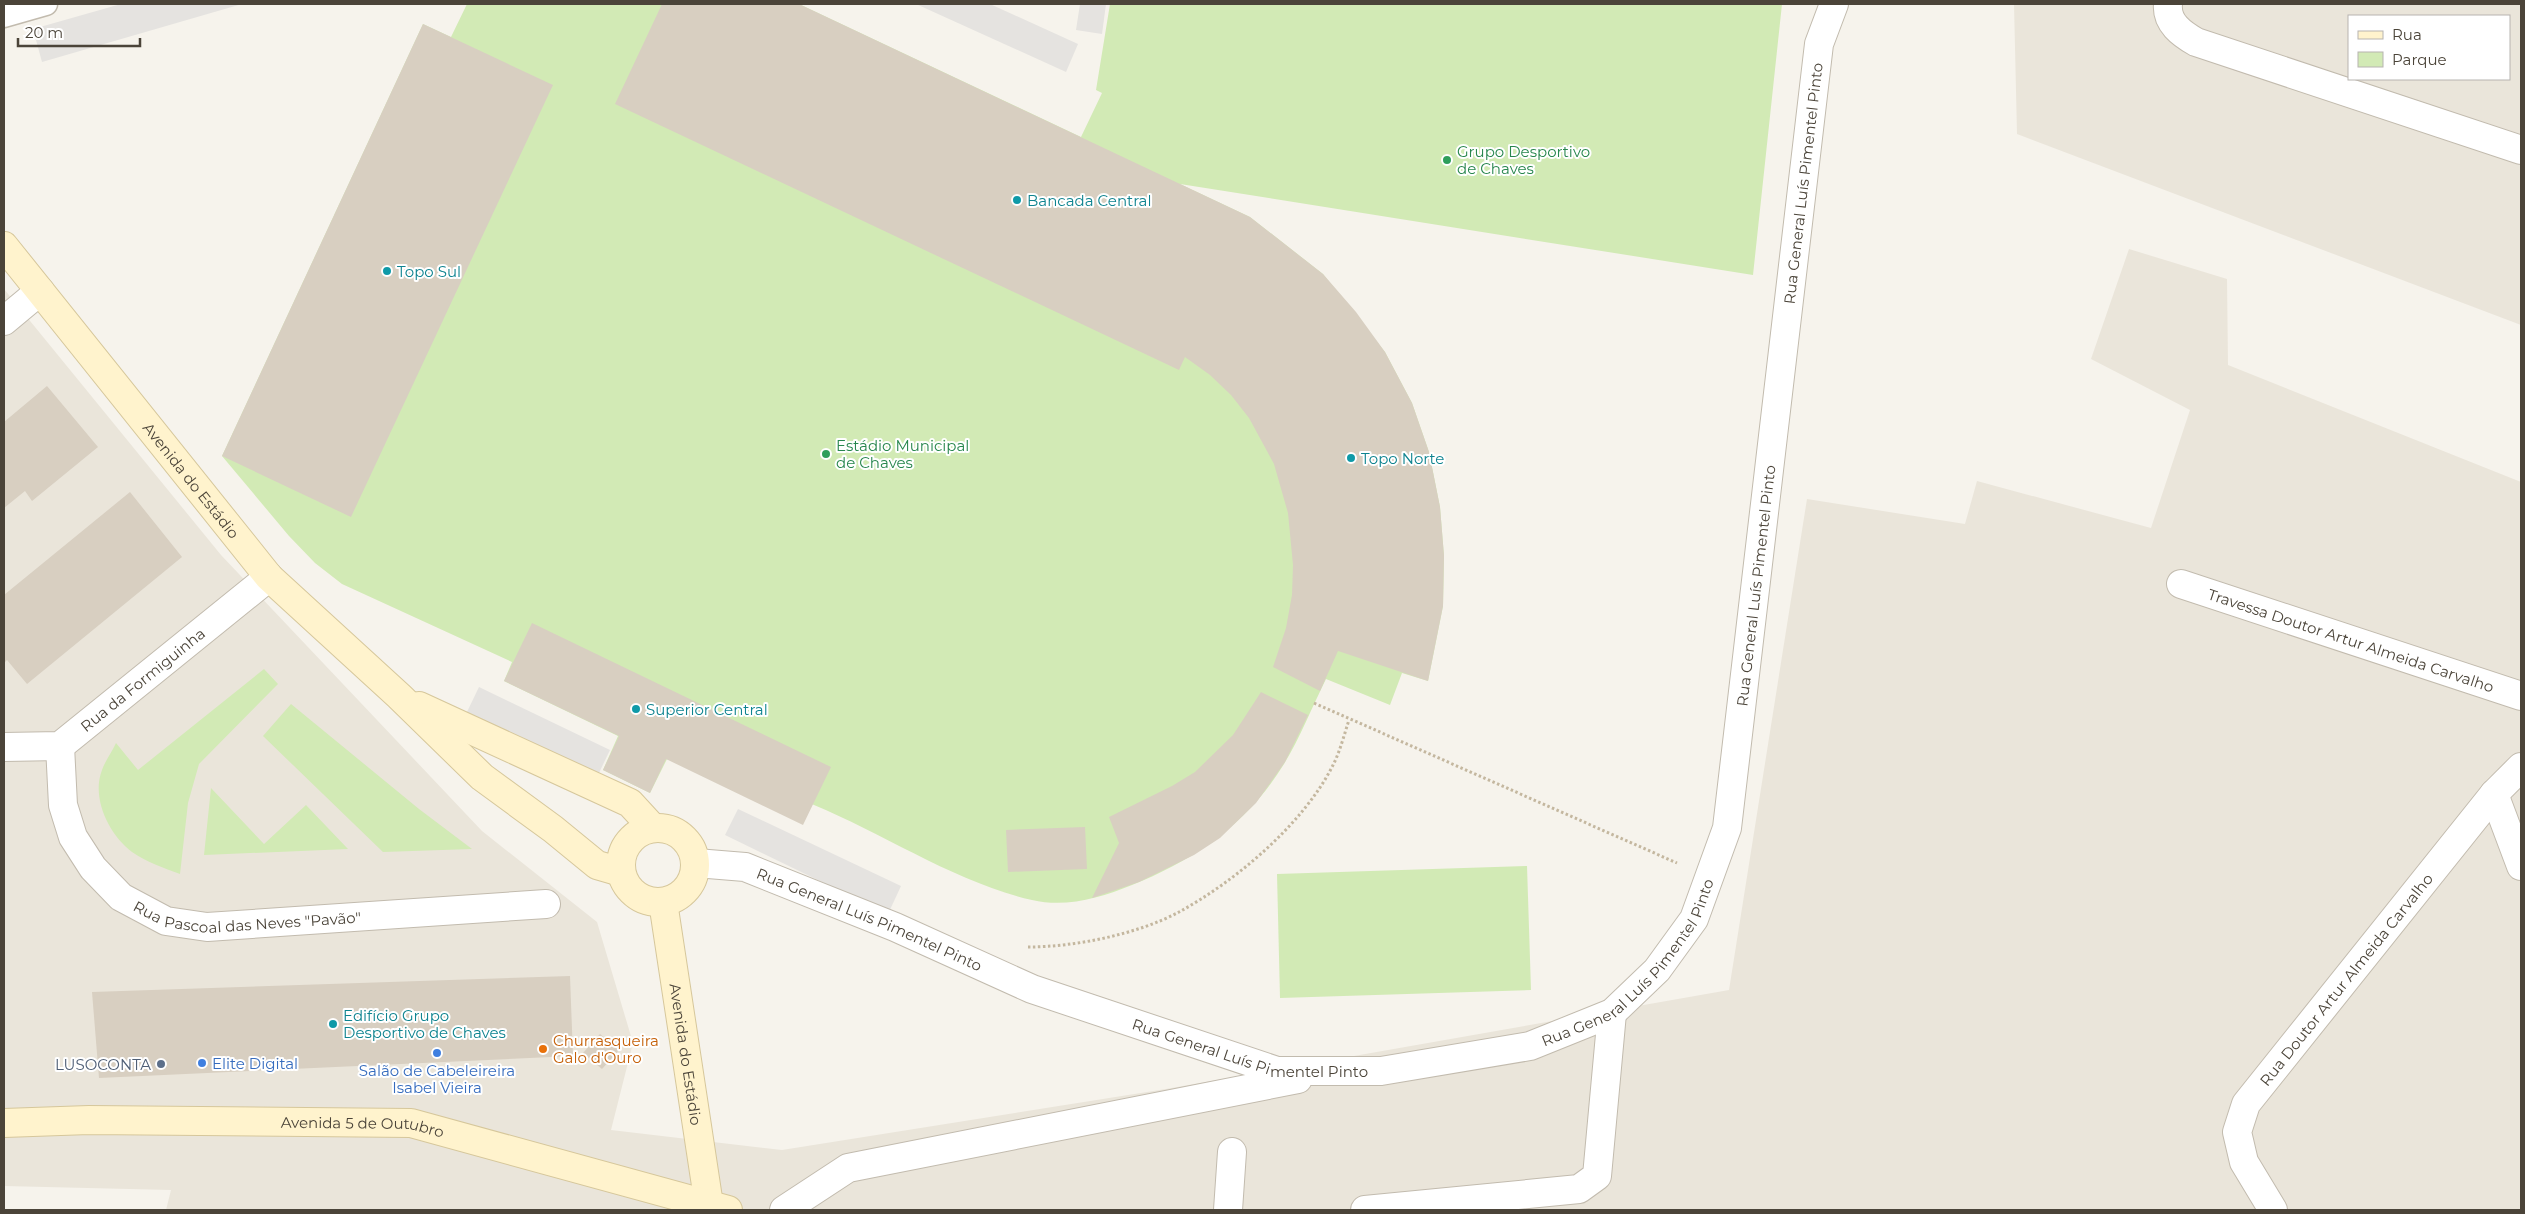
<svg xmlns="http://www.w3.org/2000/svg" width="2525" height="1214" font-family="Montserrat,sans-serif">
<rect width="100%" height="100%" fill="#f6f3ec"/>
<!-- residential -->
<g fill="#eae5da" fill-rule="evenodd">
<path d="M2014,4H2521V325L2017,134ZM2349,16H2509V79H2349Z"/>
<polygon points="2129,249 2227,279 2228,365 2521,482 2521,1210 166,1210 171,1190 4,1186 4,289 221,555 482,831 597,922 633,1043 611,1130 782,1150 1166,1089 1729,990 1807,499 1965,524 1977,481 2151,528 2190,410 2091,359"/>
</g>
<!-- green -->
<g fill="#d2eab5">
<path d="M467,4H799L1081,137L1102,93L1096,90L1110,4H1782L1753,275L1180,184L1250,217L1323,274L1385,352L1412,403L1429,452L1440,507L1444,556L1443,606L1428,681L1402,673L1390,705L1326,679C1312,707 1300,738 1284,764C1248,823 1195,860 1132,885C1100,898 1066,908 1032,900C957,883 884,834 814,805C799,798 781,794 765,789C732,779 699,769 667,759L650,793L603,770L618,736L504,681L512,662L342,584L315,563L289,536L222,456L423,24L451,37Z"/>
<path d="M264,669L278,684L199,764L188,803L180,874C164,868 146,862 132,852C109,835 91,798 102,770C105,761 112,752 116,743L138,770Z"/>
<polygon points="291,704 419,809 472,849 383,852 263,736"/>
<polygon points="211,788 264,844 306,805 348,849 204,855"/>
<polygon points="1527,866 1531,990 1280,998 1277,874"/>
</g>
<!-- parking -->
<g fill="#e5e3e0">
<polygon points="121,4 242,4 42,62 33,29"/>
<polygon points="916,4 990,4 1078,44 1066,72"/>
<polygon points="1080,4 1106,4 1102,34 1076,30"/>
<polygon points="479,687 610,750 597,777 466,714"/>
<polygon points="738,809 901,886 888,914 725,835"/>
</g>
<!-- building -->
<g fill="#d8cfc1">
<polygon points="662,4 799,4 1250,217 1323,274 1356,312 1385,352 1412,403 1429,452 1440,507 1444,556 1443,606 1428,681 1338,651 1320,691 1273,667 1286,628 1292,595 1293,565 1288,513 1274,464 1249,418 1231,395 1210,375 1185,357 1179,370 615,104"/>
<polygon points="423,24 553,85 351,517 222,456"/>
<polygon points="47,386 98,447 32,501 25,491 4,508 4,422"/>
<polygon points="130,492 182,557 27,684 7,660 4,663 4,595"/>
<polygon points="532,623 831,767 803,825 666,759 650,793 603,770 619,736 504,681"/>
<polygon points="1261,692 1308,715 1285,762 1256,803 1220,838 1194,855 1139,882 1092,898 1119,843 1109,817 1172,786 1195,772 1233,735"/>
<polygon points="1085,827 1087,869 1008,872 1006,830"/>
<polygon points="570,976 573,1056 99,1078 92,992"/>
<polygon points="600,1034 619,1050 602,1069 583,1053"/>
</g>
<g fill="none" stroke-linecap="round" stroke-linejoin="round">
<defs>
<polyline id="lane" points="4,16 46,4"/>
<g id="street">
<path d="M2168,4C2166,23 2182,34 2196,42L2521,150"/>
<polyline points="4,321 40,291"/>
<path id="s1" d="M2181,584L2521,696"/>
<path id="s2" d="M60,746L63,805L73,837L93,868L121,897L166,921L207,927L546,904"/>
<path id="s3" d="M4,747L60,746L269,577"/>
<polyline points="2494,794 2521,866"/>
<path id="s4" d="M696,863L745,867L895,927L1032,989L1277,1071H1381L1530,1046L1612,1013L1657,970L1694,919L1727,828L1819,44L1834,4"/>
<polyline points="784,1210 848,1168 1298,1079"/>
<polyline points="1228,1210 1232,1152"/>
<polyline points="1365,1210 1579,1189 1597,1176 1612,1013"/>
<path id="s5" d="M2273,1210L2244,1162L2237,1132L2246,1104L2494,794L2521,767"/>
</g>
<g id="secondary">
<path id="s6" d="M4,246L269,577L399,696L482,777L553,829L597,865L621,872"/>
<polyline points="419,706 630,803 653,828"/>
<circle cx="658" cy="865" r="37"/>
<path id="s7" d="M663,902L709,1205"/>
<path id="s8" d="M4,1123L89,1120L411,1123L728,1210"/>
</g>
</defs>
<!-- lane casing -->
<use href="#lane" stroke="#c2bbae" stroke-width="25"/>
<!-- street casing -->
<use href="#street" stroke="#c2bbae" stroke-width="30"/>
<!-- secondary casing -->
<use href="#secondary" stroke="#d6c79b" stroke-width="30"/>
<!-- path -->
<g stroke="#c4b79f" stroke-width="3" stroke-dasharray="2.5 2.5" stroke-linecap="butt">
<polyline points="1314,703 1677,863"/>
<path d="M1028,947C1075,947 1138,934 1179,912C1236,881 1303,824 1332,767C1340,752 1344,735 1349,720"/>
</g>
<!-- lane -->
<use href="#lane" stroke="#fff" stroke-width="22"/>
<!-- street -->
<use href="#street" stroke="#fff" stroke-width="28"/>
<!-- secondary -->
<use href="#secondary" stroke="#fff3cd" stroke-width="28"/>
</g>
<!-- markers -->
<g fill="#2e9e5b" stroke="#fff" stroke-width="2">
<circle cx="1447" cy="160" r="5"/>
<circle cx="826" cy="454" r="5"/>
</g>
<g fill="#0f9aa8" stroke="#fff" stroke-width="2">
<circle cx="1017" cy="200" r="5"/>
<circle cx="387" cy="271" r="5"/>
<circle cx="1351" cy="458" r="5"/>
<circle cx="636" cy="709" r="5"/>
<circle cx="333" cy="1024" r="5"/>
</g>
<circle fill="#e8710a" stroke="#fff" stroke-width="2" cx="543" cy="1049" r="5"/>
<g fill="#3f7fe0" stroke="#fff" stroke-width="2">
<circle cx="437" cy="1053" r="5"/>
<circle cx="202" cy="1063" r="5"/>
</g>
<circle fill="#5c6f8a" stroke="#fff" stroke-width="2" cx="161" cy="1064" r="5"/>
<g text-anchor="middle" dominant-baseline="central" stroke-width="4" stroke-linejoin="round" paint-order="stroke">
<!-- leisure labels -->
<g font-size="15" fill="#27864d" stroke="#fff" text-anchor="start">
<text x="1457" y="151">Grupo Desportivo<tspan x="1457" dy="17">de Chaves</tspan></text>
<text x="836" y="445">Estádio Municipal<tspan x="836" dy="17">de Chaves</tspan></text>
</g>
<!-- street labels -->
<g font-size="15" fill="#4b4439" stroke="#fff">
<text stroke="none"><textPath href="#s4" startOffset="1834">Rua General Luís Pimentel Pinto</textPath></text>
<text stroke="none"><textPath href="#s6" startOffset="300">Avenida do Estádio</textPath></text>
<text stroke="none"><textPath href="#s4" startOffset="1429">Rua General Luís Pimentel Pinto</textPath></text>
<text stroke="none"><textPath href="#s1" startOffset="179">Travessa Doutor Artur Almeida Carvalho</textPath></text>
<text stroke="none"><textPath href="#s3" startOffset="162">Rua da Formiguinha</textPath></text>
<text stroke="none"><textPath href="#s2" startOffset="301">Rua Pascoal das Neves "Pavão"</textPath></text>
<text stroke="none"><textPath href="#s4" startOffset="184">Rua General Luís Pimentel Pinto</textPath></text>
<text stroke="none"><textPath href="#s4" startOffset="1009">Rua General Luís Pimentel Pinto</textPath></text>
<text stroke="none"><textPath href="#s5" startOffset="276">Rua Doutor Artur Almeida Carvalho</textPath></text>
<text stroke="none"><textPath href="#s4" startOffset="589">Rua General Luís Pimentel Pinto</textPath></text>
<text stroke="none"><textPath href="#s7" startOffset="154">Avenida do Estádio</textPath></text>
<text stroke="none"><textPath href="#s8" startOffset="359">Avenida 5 de Outubro</textPath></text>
</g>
<!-- culture labels -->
<g font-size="15" fill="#0d838f" stroke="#fff" text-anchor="start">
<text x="1027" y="200">Bancada Central</text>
<text x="397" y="271">Topo Sul</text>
<text x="1361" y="458">Topo Norte</text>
<text x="646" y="709">Superior Central</text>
<text x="343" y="1015">Edifício Grupo<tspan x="343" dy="17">Desportivo de Chaves</tspan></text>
</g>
<!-- food labels -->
<g font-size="15" fill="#c56008" stroke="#fff" text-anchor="start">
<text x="553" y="1040">Churrasqueira<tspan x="553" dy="17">Galo d'Ouro</tspan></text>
</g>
<!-- shop labels -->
<g font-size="15" fill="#366cbe" stroke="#fff" text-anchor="start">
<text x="212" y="1063">Elite Digital</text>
<text x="437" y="1070" text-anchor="middle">Salão de Cabeleireira<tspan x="437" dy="17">Isabel Vieira</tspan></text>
</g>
<!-- service labels -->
<g font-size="15" fill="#4e5e75" stroke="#fff" text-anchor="end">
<text x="151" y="1064">LUSOCONTA</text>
</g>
</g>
<!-- border -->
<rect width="2525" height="1214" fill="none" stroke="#4b4439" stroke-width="10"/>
<!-- legend -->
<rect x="2348" y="15" width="162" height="65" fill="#ffffff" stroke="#b7b4b0"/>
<rect x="2358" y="31" width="25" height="8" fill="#fff3cd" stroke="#b7b4b0"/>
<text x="2392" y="40" font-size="15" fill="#4b4439">Rua</text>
<rect x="2358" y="52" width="25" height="15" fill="#d2eab5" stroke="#b7b4b0"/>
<text x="2392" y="65" font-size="15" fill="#4b4439">Parque</text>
<!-- scale -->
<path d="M18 38v8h122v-8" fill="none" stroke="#4b4439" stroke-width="2.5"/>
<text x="25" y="38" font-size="15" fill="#4b4439" stroke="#ffffff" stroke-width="4" paint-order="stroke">20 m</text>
</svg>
